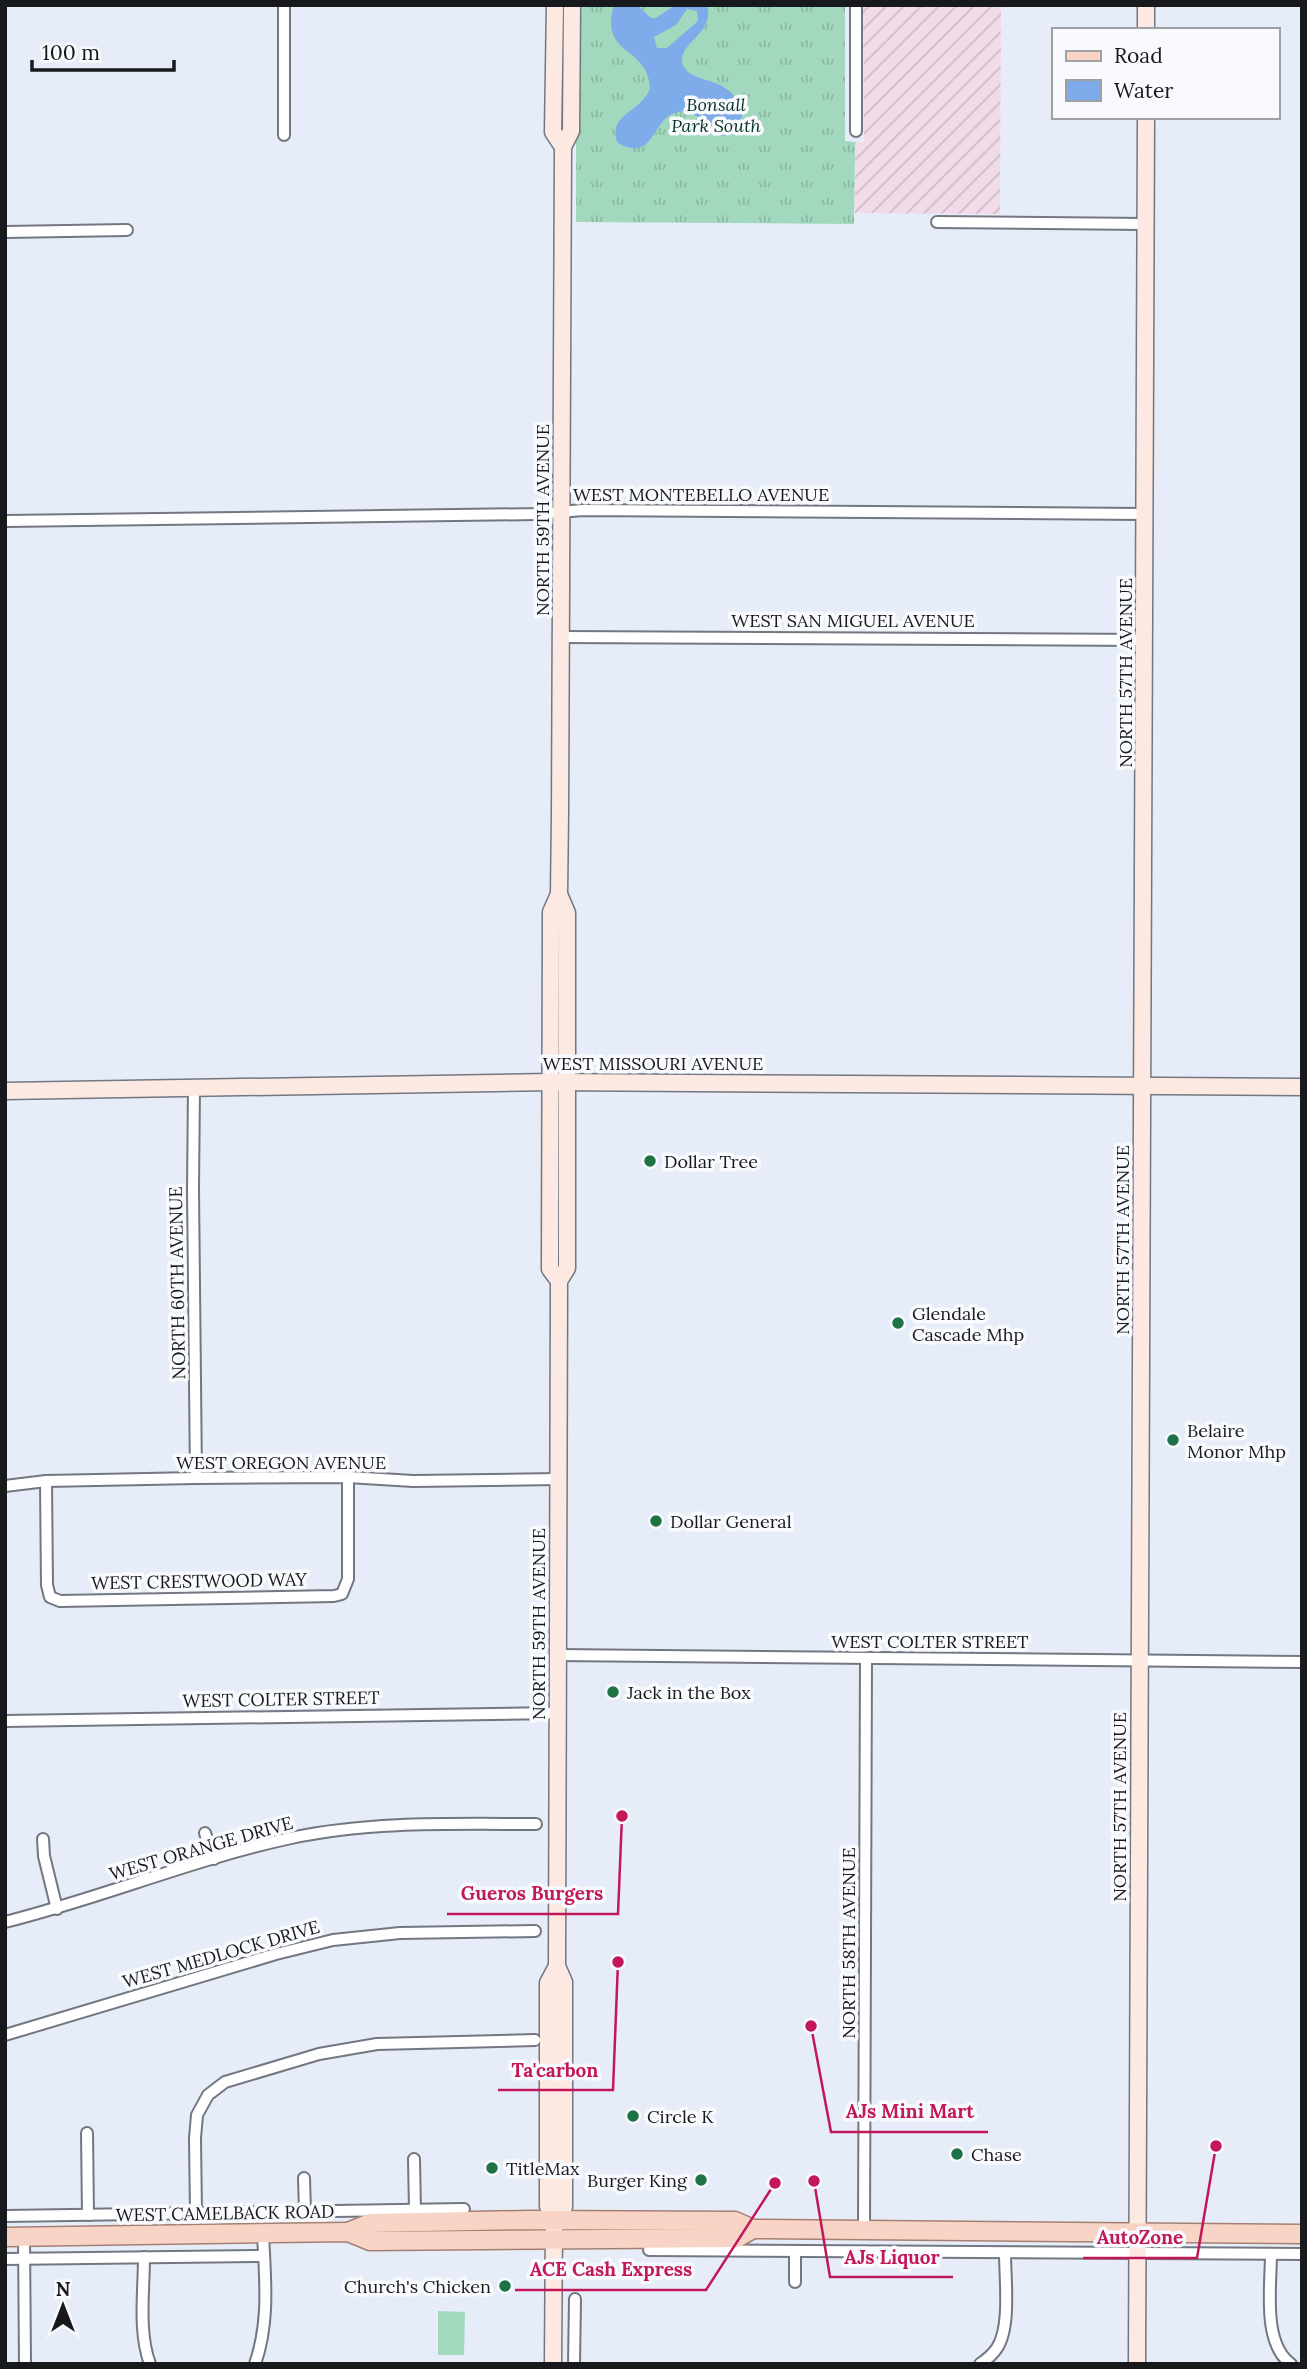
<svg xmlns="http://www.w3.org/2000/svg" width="1307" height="2369" font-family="Lora,serif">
<defs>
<pattern id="industrial-furrows" width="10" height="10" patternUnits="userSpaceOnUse" patternTransform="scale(1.75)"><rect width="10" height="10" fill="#f2dbe8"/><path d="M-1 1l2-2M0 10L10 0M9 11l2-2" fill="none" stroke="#cfbbc7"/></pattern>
<pattern id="grass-tufts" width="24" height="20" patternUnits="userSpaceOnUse" patternTransform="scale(1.75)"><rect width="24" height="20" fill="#a1d8be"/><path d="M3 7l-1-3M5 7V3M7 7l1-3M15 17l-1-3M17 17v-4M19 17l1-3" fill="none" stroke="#8ab9a3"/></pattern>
</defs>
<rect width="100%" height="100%" fill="#e7edf8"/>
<!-- industrial -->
<polygon fill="url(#industrial-furrows)" points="863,5 1001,5 1000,214 855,213 855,142 864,142"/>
<!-- grass -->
<polygon fill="url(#grass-tufts)" points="582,5 845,5 845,141 855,142 854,224 576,222 576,71"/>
<!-- garden -->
<polygon fill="#a1d8be" points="438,2311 465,2312 464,2355 438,2355"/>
<!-- water -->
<path fill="#7eabea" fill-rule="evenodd" d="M614,5H637L651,18H656L675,5H707C716,35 673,44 684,67C693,84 727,75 740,106C744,116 741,124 736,132C711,147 710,113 681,111C676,113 670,114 666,118C650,133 649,160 618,143C606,114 643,112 650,88C648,45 599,57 614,5ZM687,9L697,11L698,21L667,48H657L654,37L676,25Z"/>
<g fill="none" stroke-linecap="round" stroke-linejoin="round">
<defs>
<g id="street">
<polyline points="856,131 856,5"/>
<polyline points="284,135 284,5"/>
<polyline points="937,222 1146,224"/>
<polyline points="5,232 127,230"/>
<polyline points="5,521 537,514 583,510 1144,514"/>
<polyline points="561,637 1145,640"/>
<polyline points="194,1087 193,1189 196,1478"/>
<polyline points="46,1481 47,1585 50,1597 60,1601 334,1596 342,1594 348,1579 348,1477"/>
<polyline points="5,1486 46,1481 196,1478 348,1477 413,1481 558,1479"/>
<polyline points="557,1655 1302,1662"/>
<polyline points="5,1721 557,1713"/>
<polyline points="205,1833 214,1859"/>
<polyline points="43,1839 44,1856 57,1909"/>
<path d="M5,1922C101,1898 194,1859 291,1838C371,1821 455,1824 536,1824"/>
<polyline points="5,2035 276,1954 333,1940 400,1933 535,1931"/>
<polyline points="87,2133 88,2215"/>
<polyline points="414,2159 415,2210"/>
<polyline points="304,2178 305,2212"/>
<polyline points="196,2213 195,2138 197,2115 208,2095 225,2082 319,2054 377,2044 535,2040"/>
<polyline points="5,2216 464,2209"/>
<polyline points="864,2229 866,1658"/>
<polyline points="24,2237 25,2364"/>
<polyline points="649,2250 1302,2254"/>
<polyline points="795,2251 795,2282"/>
<path d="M1271,2254C1271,2286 1262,2343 1291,2364"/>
<path d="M144,2257C144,2291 138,2332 150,2364"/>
<polyline points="5,2259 264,2256"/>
<path d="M255,2364C270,2321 265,2278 263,2234"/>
<polyline points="574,2364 575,2299"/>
<path d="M980,2364C986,2360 993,2354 997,2348C1011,2327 1005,2279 1005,2253"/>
</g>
<g id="secondary">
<polyline points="555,5 553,132 563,147"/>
<polyline points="1146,5 1146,30"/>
<polyline points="5,1091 551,1082 1302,1087"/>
<polyline points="559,1281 550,1269 551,912 559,894"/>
<polyline points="554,2220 564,2207 564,1982 557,1966 559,1281 567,1268 567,913 559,894 560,814 563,147 571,131 572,5"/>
<polyline points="553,2364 554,2220 548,2206 548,1983 557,1966"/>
<polyline points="1137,2364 1146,117"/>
</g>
<g id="primary">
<polyline points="348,2232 370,2223 529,2220 735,2221 753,2229 1302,2234"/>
<polyline points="5,2237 348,2232 370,2241 737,2238 753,2229"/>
</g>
</defs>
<!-- street casing -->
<use href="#street" stroke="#727781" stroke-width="14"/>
<!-- secondary casing -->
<use href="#secondary" stroke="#727781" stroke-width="19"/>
<!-- primary casing -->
<use href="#primary" stroke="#a58072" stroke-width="21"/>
<!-- street -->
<use href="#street" stroke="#fff" stroke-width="10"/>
<!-- secondary -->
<use href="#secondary" stroke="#fbe9e2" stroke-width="16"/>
<!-- primary -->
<use href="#primary" stroke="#f7d4c5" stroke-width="18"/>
</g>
<!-- markers -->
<g fill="#1e7346" stroke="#f8fafe" stroke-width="2.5">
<circle cx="650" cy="1161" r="7"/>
<circle cx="898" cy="1323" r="7"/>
<circle cx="1173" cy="1440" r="7"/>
<circle cx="656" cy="1521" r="7"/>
<circle cx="613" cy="1692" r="7"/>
<circle cx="633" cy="2116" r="7"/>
<circle cx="957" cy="2154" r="7"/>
<circle cx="492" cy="2168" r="7"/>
<circle cx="701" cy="2180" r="7"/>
<circle cx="505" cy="2286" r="7"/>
</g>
<g text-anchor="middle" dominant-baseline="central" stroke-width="7" stroke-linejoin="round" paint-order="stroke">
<!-- park labels -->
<g font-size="18" font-style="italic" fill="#093324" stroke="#f8fafe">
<text x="716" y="104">Bonsall<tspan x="716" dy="21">Park South</tspan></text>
</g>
<!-- street labels -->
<g font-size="18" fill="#17191d" stroke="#f8fafe">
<text x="701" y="494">WEST MONTEBELLO AVENUE</text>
<text transform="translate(542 520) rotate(-90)">NORTH 59TH AVENUE</text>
<text x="853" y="620">WEST SAN MIGUEL AVENUE</text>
<text transform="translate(1125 673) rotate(-90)">NORTH 57TH AVENUE</text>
<text x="653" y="1063">WEST MISSOURI AVENUE</text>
<text transform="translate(1122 1240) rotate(-90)">NORTH 57TH AVENUE</text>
<text transform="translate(177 1283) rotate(-91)">NORTH 60TH AVENUE</text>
<text x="281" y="1462">WEST OREGON AVENUE</text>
<text transform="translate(199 1581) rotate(-1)">WEST CRESTWOOD WAY</text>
<text transform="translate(538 1624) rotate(-90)">NORTH 59TH AVENUE</text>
<text x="930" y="1641">WEST COLTER STREET</text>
<text transform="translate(281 1699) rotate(-1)">WEST COLTER STREET</text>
<text transform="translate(1119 1807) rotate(-90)">NORTH 57TH AVENUE</text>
<text transform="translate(201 1848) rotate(-16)">WEST ORANGE DRIVE</text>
<text transform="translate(848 1943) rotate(-90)">NORTH 58TH AVENUE</text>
<text transform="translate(221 1954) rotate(-16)">WEST MEDLOCK DRIVE</text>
<text transform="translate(225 2213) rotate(-1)">WEST CAMELBACK ROAD</text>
</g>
<!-- poi labels -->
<g font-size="18" fill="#17191d" stroke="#f8fafe" text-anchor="start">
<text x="664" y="1161">Dollar Tree</text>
<text x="912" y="1313">Glendale<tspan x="912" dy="21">Cascade Mhp</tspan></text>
<text x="1187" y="1430">Belaire<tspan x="1187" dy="21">Monor Mhp</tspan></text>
<text x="670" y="1521">Dollar General</text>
<text x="627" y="1692">Jack in the Box</text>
<text x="647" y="2116">Circle K</text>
<text x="971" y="2154">Chase</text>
<text x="506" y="2168">TitleMax</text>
<text x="687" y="2180" text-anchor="end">Burger King</text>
<text x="491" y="2286" text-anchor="end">Church's Chicken</text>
</g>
</g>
<!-- callouts -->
<path fill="none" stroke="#c2185b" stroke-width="2.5" d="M622 1816L618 1914H447M618 1962L613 2090H498M811 2026L831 2132H988M1216 2146L1197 2258H1083M814 2181L830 2277H953M775 2183L706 2290H515"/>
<g fill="#c2185b" stroke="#f8fafe" stroke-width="2.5">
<circle cx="622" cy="1816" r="7"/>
<circle cx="618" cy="1962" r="7"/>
<circle cx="811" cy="2026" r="7"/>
<circle cx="1216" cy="2146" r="7"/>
<circle cx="814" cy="2181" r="7"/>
<circle cx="775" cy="2183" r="7"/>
</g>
<g font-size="19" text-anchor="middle" font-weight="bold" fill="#c2185b" stroke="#f8fafe" stroke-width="7" stroke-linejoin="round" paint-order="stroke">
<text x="532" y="1900">Gueros Burgers</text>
<text x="555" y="2077">Ta'carbon</text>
<text x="910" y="2118">AJs Mini Mart</text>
<text x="1140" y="2244">AutoZone</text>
<text x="892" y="2264">AJs Liquor</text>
<text x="611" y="2276">ACE Cash Express</text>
</g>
<!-- border -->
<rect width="1307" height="2369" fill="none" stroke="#17191d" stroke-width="14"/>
<!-- legend -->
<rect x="1052" y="28" width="228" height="91" fill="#f8fafe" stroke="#9ea0a4" stroke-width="2"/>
<rect x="1066" y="51" width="35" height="10" fill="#f7d4c5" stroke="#9ea0a4" stroke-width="2"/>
<text x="1114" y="63" font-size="21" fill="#17191d">Road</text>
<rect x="1066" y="80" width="35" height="21" fill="#7eabea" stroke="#9ea0a4" stroke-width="2"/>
<text x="1114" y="98" font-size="21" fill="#17191d">Water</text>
<!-- north arrow -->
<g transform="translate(63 2306)" stroke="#f8fafe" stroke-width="5" paint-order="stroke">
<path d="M0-5L12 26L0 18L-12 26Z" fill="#17191d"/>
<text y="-10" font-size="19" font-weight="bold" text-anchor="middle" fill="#17191d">N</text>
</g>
<!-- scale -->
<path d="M32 60v10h142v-10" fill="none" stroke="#17191d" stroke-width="3.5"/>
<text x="42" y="60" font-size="21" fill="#17191d" stroke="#f8fafe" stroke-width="5" paint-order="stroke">100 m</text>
</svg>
